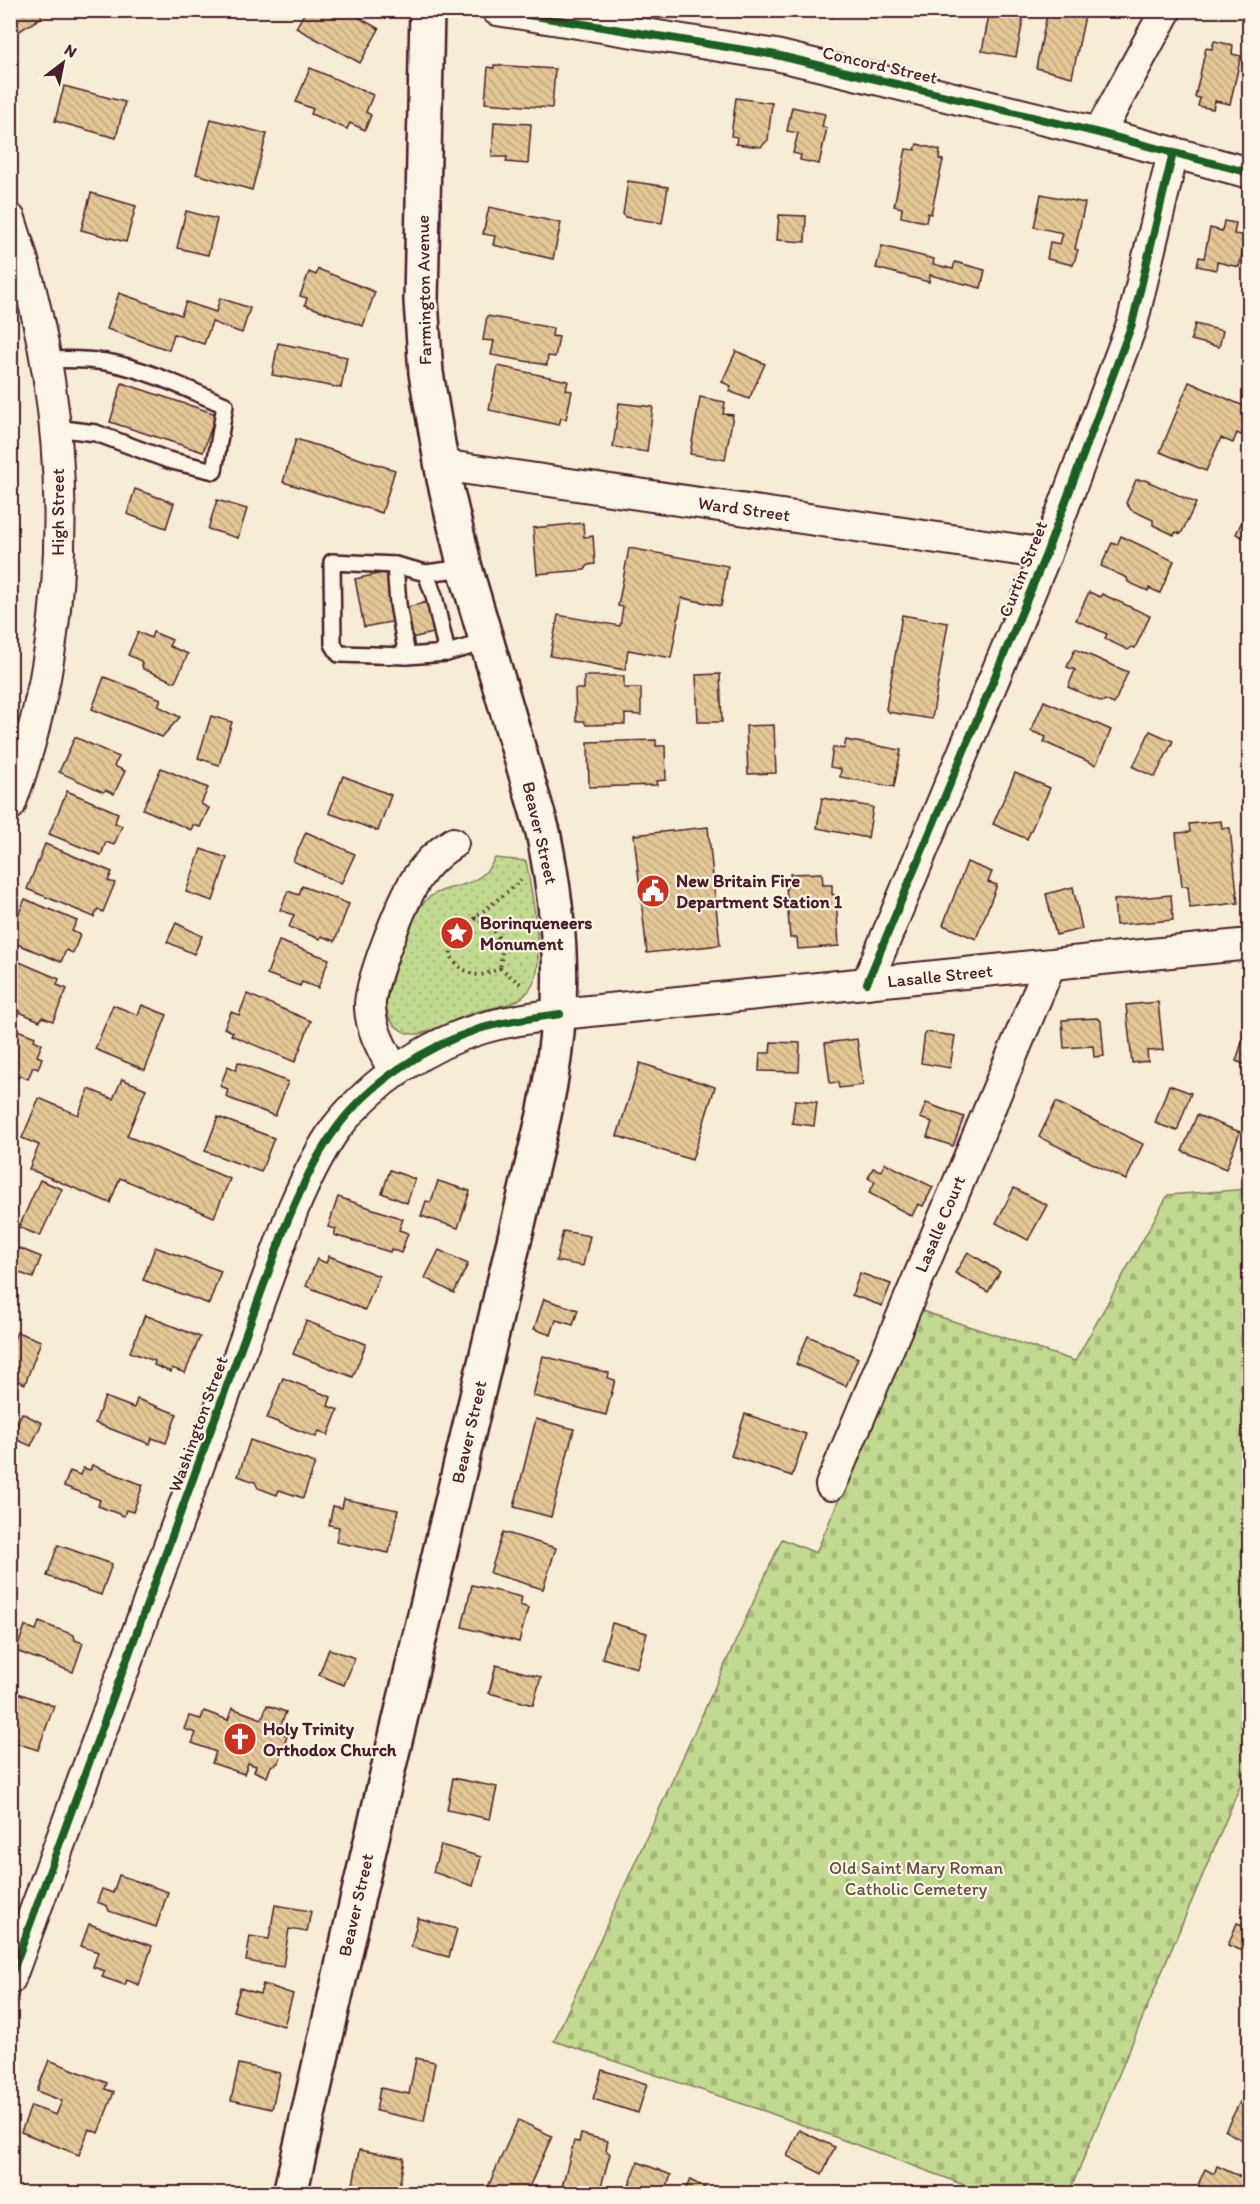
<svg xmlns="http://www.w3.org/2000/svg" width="1260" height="2204" font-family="Itim,sans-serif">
<defs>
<pattern id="grass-dots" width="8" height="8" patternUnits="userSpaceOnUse" patternTransform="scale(1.5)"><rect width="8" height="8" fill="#c1d990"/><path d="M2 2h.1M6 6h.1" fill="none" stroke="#a7ba7c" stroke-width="1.8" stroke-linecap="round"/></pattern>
<pattern id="cemetery-stones" width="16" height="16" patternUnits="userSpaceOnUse" patternTransform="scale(1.5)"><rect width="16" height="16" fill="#c1d990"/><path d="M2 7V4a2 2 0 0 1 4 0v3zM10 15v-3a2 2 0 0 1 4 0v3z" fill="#a7ba7c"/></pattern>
<pattern id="building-back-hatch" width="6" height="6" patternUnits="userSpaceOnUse" patternTransform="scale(1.5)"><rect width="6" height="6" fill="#e3c797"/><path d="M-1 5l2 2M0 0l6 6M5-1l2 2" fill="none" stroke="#c4aa82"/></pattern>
</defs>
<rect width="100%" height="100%" fill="#f7ecd5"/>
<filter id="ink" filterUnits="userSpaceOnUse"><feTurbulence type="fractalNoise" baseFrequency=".0167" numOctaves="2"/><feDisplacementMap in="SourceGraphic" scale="12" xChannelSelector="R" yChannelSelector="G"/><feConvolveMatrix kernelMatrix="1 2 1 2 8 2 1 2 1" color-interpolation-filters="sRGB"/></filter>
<g filter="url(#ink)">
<!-- grass -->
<path fill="url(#grass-dots)" stroke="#867c5e" stroke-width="1.5" d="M495,858L526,861C531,888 544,956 535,979C532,988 525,996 518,1000C506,1006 491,1008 478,1011C463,1016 450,1022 436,1028C429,1031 422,1035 414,1034C405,1034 396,1028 391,1021C388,1016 386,1010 386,1004C387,983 407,938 415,917C433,873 474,901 495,858Z"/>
<!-- cemetery -->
<polygon fill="url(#cemetery-stones)" stroke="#867c5e" stroke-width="1.5" points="1249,1189 1249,1765 1069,2193 982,2193 949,2179 770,2113 554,2041 782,1539 816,1553 919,1310 1075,1361 1168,1195"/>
<!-- building -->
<g fill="url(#building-back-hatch)" stroke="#4a1f2b" stroke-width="1.5">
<polygon points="10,10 38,10 42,17 10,37"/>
<polygon points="306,10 346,10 379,29 360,63 296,28"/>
<polygon points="807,10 835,10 833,17"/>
<polygon points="990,10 1025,10 1016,57 982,51"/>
<polygon points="1048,10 1078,10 1077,15 1085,16 1072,77 1036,68"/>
<polygon points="1214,41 1233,45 1232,54 1241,56 1230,104 1215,101 1213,109 1198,106 1200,98 1195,97 1206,48 1212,49"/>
<polygon points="494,65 555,69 552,108 485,103 488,67 494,68"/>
<polygon points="310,68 373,95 366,112 371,115 365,130 350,123 347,129 311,114 313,109 296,102"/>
<polygon points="64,86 125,102 116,138 55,121"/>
<polygon points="736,98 772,103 768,140 761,147 736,144 737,137 731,136"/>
<polygon points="792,107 825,114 822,127 827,128 819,164 800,160 801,155 793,153 798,133 787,131"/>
<polygon points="211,119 267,134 252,190 196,174"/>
<polygon points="494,122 531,124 528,164 506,162 507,157 492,157"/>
<polygon points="917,144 940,150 939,159 943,160 931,214 928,213 926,222 901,217 902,208 894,206 906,149 915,150"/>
<polygon points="628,181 668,187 662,223 625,217 623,214"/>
<polygon points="91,193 136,206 126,242 81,230"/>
<polygon points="1041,194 1085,203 1075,249 1078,250 1073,265 1047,259 1050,242 1060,244 1063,233 1034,227"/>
<polygon points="489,207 561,223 553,259 493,245 495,236 483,234"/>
<polygon points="186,211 217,219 208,255 177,248"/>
<polygon points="779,215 806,216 805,242 777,240"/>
<polygon points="1224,221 1236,223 1234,234 1246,236 1239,267 1217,262 1216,270 1197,266 1199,257 1204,258 1210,228 1222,231"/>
<polygon points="882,246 934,259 933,264 953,269 955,262 985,270 981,288 930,275 929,282 876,268"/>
<polygon points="318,269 375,292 363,326 305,305 307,298 300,296 309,272 316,275"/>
<polygon points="119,293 181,315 186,302 216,312 220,298 250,308 242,333 212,322 204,344 174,334 169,350 107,329"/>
<polygon points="487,316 553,328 552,336 559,337 555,357 548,356 547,365 491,355 494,341 483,340"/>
<polygon points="1195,324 1223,331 1219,347 1191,340"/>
<polygon points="278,343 347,357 341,388 272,375"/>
<polygon points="736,351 765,364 749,399 729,391 731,386 722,382"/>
<polygon points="498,366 568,381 566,390 572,391 566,419 561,418 559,425 489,410"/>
<polygon points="1189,382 1248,408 1250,405 1250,439 1237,433 1233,443 1221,438 1206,471 1160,452"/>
<polygon points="122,383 216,414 203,452 110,422"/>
<polygon points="700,397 725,402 723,414 733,415 725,460 690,454"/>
<polygon points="619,403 653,407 647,452 613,447"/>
<polygon points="296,439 395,470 382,513 283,482"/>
<polygon points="1136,480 1145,480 1196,503 1181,534 1176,532 1174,535 1153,525 1153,520 1131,510 1126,503"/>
<polygon points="135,489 174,503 166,528 127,514"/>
<polygon points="217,500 247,509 238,538 208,529"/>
<polygon points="1249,507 1250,507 1250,541 1236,534"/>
<polygon points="583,523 584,537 593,536 595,564 588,565 585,570 537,574 533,528"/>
<polygon points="1121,536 1174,561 1160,593 1149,588 1148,591 1128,582 1127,578 1101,566 1112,543 1117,545"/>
<polygon points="629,548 728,566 721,606 682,598 671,658 628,650 625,670 550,656 558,615 620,626 623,607 618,606"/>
<polygon points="387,572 397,621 364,627 355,579"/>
<polygon points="1089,592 1100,597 1102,594 1150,616 1135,648 1132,647 1128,650 1105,639 1107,634 1076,620"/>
<polygon points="431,601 438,632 411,638 404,608"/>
<polygon points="902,615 948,623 932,719 888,712 886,709"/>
<polygon points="138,632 151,638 153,632 172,640 169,646 188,654 175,682 143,669 141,661 128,655"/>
<polygon points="1075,649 1128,672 1114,704 1105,700 1102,702 1068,687 1075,670 1067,667"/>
<polygon points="720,674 722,722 698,722 696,675"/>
<polygon points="584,676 624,676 624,688 641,688 641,715 625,714 625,724 586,725 584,721 576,721 575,689 584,689"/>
<polygon points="104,677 161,699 158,706 180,717 162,737 92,709"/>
<polygon points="1044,701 1111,730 1096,765 1044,742 1046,737 1031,731"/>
<polygon points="211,716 232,722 219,765 198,758"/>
<polygon points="774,725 776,773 748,774 746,726"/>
<polygon points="1150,731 1173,741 1155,777 1133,767"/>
<polygon points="75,737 119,757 114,766 125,771 114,794 106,790 103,792 59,772"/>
<polygon points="656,740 656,746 665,746 666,780 656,781 657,785 589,787 588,742"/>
<polygon points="846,740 901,750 894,787 840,777 841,769 830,767 833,747 844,749"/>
<polygon points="161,768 208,788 201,804 209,808 200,827 193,825 191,830 143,809"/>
<polygon points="1015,773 1050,788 1027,839 993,824"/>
<polygon points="343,776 391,795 378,831 329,813"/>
<polygon points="67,791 118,813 115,823 122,826 114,845 106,842 101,855 49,834"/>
<polygon points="822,798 873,807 868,838 817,828"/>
<polygon points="1221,821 1222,828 1230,828 1238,903 1190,908 1188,886 1182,886 1176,833 1190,832 1189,824"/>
<polygon points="708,827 720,945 647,953 634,835"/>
<polygon points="306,832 355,854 341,884 293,861"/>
<polygon points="45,844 112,872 108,881 115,883 103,912 98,909 94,917 27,889"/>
<polygon points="201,849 227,858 213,901 186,892"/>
<polygon points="967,862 992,872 988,882 997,885 976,939 943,925"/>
<polygon points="822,873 823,885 832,885 832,894 836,896 839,946 798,949 797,938 790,938 786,886 791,885 790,874"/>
<polygon points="302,886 349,904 335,941 321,936 320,939 289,927 294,915 280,910 288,891 299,895"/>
<polygon points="1073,887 1082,929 1056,935 1046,894"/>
<polygon points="1171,895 1173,920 1116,925 1114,900"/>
<polygon points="25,899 77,921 72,931 80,935 73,953 66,950 61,962 10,941 10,934"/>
<polygon points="176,923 202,936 194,954 167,942"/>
<polygon points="279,941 329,959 318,988 302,982 300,986 267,974"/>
<polygon points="10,958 59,979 57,985 67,989 53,1021 42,1017 40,1021 10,1008"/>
<polygon points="247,994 311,1021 295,1062 231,1035 233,1032 224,1028 231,1012 239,1015"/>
<polygon points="1158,1002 1163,1050 1147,1051 1148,1061 1132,1063 1126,1005"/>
<polygon points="113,1005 138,1015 142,1005 167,1015 145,1070 95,1049"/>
<polygon points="1250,1017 1250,1076 1243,1074 1246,1065 1236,1061"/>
<polygon points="1097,1018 1101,1021 1104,1056 1094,1057 1093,1046 1064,1048 1062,1020"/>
<polygon points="10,1027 35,1037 34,1040 42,1044 37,1056 42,1058 38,1069 33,1067 28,1079 19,1075 18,1078 10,1075"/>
<polygon points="925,1032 955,1036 950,1068 921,1063"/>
<polygon points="857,1039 863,1085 839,1088 838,1082 830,1083 825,1043"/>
<polygon points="771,1042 800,1043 799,1072 759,1071 760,1053 770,1053"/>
<polygon points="238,1062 288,1082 275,1116 226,1097 228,1089 220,1086 228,1066 236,1070"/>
<polygon points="640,1063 715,1087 692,1160 617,1136"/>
<polygon points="122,1079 146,1089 127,1136 230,1179 214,1217 120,1178 110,1203 29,1169 39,1145 22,1138 39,1098 78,1115 89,1089 113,1099"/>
<polygon points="1169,1085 1191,1093 1177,1131 1155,1123"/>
<polygon points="795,1100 817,1102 814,1126 792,1123"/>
<polygon points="1056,1102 1143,1144 1126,1180 1039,1137"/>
<polygon points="926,1103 964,1117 953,1146 927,1137 932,1122 920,1118"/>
<polygon points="1197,1115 1240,1132 1226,1169 1182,1151"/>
<polygon points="218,1117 274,1138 261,1172 205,1151"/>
<polygon points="885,1163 933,1187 923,1206 918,1204 912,1216 869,1193 875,1182 868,1178 873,1168 881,1171"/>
<polygon points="390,1170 415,1179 407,1203 382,1193"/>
<polygon points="40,1180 62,1189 40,1236 19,1227"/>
<polygon points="438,1181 470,1191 458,1228 421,1216 426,1201 431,1202"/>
<polygon points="1014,1188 1047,1205 1028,1240 996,1223"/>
<polygon points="338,1197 403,1219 399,1230 408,1233 401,1253 391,1249 390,1252 334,1235 336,1229 328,1227"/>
<polygon points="563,1231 590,1236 583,1266 556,1261"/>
<polygon points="155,1247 221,1271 209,1304 143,1280"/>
<polygon points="19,1248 41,1257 33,1278 10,1269"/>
<polygon points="439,1250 468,1264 454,1293 425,1278"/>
<polygon points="968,1252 1000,1272 988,1292 955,1273"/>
<polygon points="329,1256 379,1276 365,1310 306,1286 317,1259 326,1263"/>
<polygon points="860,1273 891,1284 882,1306 852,1295"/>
<polygon points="544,1299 578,1310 573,1325 556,1320 551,1335 534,1329"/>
<polygon points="145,1315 200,1337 185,1373 172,1368 171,1372 154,1365 155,1361 130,1352"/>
<polygon points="306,1321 366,1344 353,1377 293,1354"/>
<polygon points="17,1332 41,1341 25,1384 10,1378 10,1348"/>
<polygon points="808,1336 858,1358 846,1386 796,1364"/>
<polygon points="543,1356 609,1373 608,1378 615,1380 606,1415 533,1396"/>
<polygon points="283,1378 331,1397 328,1406 338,1410 328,1435 319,1431 316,1437 267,1418"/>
<polygon points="105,1397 134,1408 137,1399 177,1414 166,1443 152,1438 150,1444 95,1423"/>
<polygon points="22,1413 42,1423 31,1446 11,1437"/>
<polygon points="745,1414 806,1434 792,1476 731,1456"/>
<polygon points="536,1419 574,1429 551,1517 514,1507"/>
<polygon points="250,1440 315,1463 303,1498 279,1490 277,1495 258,1488 255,1482 238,1476"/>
<polygon points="92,1465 143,1485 133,1512 126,1510 124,1516 98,1506 100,1500 64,1486 70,1471 80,1475 83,1468 90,1470"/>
<polygon points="344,1499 398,1510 389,1553 336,1542 339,1527 329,1525 333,1506 342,1508"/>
<polygon points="503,1532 556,1548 543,1589 490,1573"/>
<polygon points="58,1545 112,1564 101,1595 47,1576"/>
<polygon points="472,1585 522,1597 520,1605 528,1608 519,1642 462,1627"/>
<polygon points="39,1622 74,1635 75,1640 83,1643 73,1672 16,1651 25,1626 36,1630"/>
<polygon points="612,1623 647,1633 637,1668 602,1658"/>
<polygon points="329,1649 355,1658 344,1685 319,1675"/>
<polygon points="496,1665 541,1677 533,1705 489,1693"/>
<polygon points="10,1690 54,1706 38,1750 10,1741"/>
<polygon points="267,1705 286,1712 278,1732 287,1736 284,1746 280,1745 283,1751 278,1763 271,1766 267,1777 254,1771 256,1766 248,1763 244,1774 212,1763 216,1752 192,1743 196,1733 184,1729 189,1716 201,1719 204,1711 228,1720 232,1708 262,1719"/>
<polygon points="453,1778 497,1787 490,1819 447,1810"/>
<polygon points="441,1845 481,1857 473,1886 433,1872"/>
<polygon points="119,1875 168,1892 156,1927 109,1911 107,1906 97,1902 102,1889 113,1893"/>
<polygon points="275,1905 311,1911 307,1932 289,1929 283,1967 246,1961 250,1936 269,1939"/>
<polygon points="418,1918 457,1929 449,1957 411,1947"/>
<polygon points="1237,1923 1250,1928 1250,1954 1228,1945"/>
<polygon points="89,1924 152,1946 139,1985 127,1980 125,1985 102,1977 105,1971 93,1967 98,1952 81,1946"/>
<polygon points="263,1984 293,1994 284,2026 233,2011 240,1988 260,1994"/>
<polygon points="416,2058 435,2062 424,2121 376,2111 380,2088 409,2094"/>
<polygon points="49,2060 107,2083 105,2089 114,2092 98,2133 89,2129 79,2155 21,2132 31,2106 56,2115 62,2101 37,2091"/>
<polygon points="239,2064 280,2073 272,2109 231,2100"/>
<polygon points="602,2070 647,2084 638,2113 593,2099"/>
<polygon points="1242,2098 1250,2102 1250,2144 1225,2131"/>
<polygon points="518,2120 552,2136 526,2194 492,2194 486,2191"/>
<polygon points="799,2130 835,2147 822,2174 787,2156"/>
<polygon points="581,2134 608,2141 606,2150 610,2154 599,2194 560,2194 574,2141 579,2142"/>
<polygon points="359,2150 404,2158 398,2194 365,2194 366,2188 353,2185"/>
<polygon points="638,2162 671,2175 664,2194 626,2194"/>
<polygon points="1217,2166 1250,2181 1250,2194 1204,2194 1206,2189 1198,2185 1205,2169 1214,2174"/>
<polygon points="690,2180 707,2189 704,2194 683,2194"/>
</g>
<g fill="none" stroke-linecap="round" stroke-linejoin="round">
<defs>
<g id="service">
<path d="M46,360C66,359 86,359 106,362C147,369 187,389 225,405L214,471L168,460L96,433L55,428"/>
<polyline points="395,565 398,604 407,656"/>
<polyline points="465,568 426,573 395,565 332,562 333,644 339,654 407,656 447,653 486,642"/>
<polyline points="426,573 434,596 447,653"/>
</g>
<g id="minor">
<polyline points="497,10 776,55 1099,133 1250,173"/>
<polyline points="1099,133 1166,10"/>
<path d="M10,219C73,407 79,618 10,805"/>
<polyline points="441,465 1046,554"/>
<polyline points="867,983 1046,554 1132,324 1173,153"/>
<path d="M395,1073C384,1052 371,1031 370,1008C368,985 403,899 417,878C426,864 439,852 453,843"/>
<polyline points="831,1485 1050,965"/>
<path d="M10,1979L293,1209C305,1181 318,1153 336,1128C372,1082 427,1044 483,1028C508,1021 534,1017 560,1014L1250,944"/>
</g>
<path id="secondary" d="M290,2194L359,1892L544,1115C566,1013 564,934 543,832L465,568L444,479L426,373L421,301L427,10"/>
</defs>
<!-- service casing -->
<use href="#service" stroke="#4a1f2b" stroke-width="20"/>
<!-- minor casing -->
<use href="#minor" stroke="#4a1f2b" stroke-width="34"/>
<!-- secondary casing -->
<use href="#secondary" stroke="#4a1f2b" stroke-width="38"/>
<!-- path -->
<g stroke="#4a1f2b" stroke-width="4" stroke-dasharray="1.5 4.5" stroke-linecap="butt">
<polyline points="475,917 494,931 503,944 500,968"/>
<path d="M500,968C494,971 487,974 480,975C469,975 449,963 451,951C468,916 493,906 521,880"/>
<polyline points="500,968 522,985"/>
</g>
<!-- service -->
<use href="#service" stroke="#fcf5e5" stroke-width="15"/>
<!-- minor -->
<use href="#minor" stroke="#fcf5e5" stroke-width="30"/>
<!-- secondary -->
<use href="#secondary" stroke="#fcf5e5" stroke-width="33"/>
<defs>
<g id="cycleway">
<polyline points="497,10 776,55 1099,133 1250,173"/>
<polyline points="867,983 1046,554 1132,324 1173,153"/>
<path d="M10,1979L285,1227C299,1194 313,1160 335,1130C369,1083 424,1047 479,1029C505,1021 533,1018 560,1014"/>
</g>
</defs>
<!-- cycleway casing -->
<use href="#cycleway" stroke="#fcf5e5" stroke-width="11"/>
<!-- cycleway -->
<use href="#cycleway" stroke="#1b5e20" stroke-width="8"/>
</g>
</g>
<!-- icons -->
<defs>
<symbol id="civic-disc" viewBox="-11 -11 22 22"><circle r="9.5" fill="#c8321e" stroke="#fcf5e5"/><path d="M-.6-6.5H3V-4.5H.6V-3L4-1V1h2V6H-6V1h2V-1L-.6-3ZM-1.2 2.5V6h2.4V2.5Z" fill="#fff"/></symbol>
<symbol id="sight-disc" viewBox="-11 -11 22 22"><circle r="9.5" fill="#c8321e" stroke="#fcf5e5"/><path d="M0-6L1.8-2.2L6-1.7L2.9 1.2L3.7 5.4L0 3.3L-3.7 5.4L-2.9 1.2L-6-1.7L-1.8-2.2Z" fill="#fff"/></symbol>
<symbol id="church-disc" viewBox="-11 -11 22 22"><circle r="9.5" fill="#c8321e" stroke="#fcf5e5"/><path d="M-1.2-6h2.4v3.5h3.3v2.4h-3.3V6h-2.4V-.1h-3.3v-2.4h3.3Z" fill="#fff"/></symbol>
</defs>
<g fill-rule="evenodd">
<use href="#civic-disc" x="634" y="872" width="38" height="38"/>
<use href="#sight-disc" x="438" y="914" width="38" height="38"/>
<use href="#church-disc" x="221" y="1720" width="38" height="38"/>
</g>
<g text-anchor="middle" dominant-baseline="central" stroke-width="4.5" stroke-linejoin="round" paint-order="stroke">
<!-- street labels -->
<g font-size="18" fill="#4a1f2b" stroke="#fcf5e5">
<text transform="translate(880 65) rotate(13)">Concord Street</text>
<text transform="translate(424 290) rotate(-91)">Farmington Avenue</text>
<text transform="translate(744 509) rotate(8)">Ward Street</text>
<text transform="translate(58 512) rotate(-90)">High Street</text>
<text transform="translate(1023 569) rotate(-68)">Curtin Street</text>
<text transform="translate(540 833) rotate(77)">Beaver Street</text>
<text transform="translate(940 976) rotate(-6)">Lasalle Street</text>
<text transform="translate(940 1224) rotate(-67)">Lasalle Court</text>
<text transform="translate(198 1424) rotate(-70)">Washington Street</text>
<text transform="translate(469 1432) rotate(-77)">Beaver Street</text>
<text transform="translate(356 1905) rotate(-77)">Beaver Street</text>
</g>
<!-- poi labels -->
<g font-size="18" font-weight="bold" fill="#4a1f2b" stroke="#fcf5e5" text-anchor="start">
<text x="676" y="881">New Britain Fire<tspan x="676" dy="21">Department Station 1</tspan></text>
<text x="480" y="923">Borinqueneers<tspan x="480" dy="21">Monument</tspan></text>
<text x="263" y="1729">Holy Trinity<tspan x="263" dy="21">Orthodox Church</tspan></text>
</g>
<!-- park labels -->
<g font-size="18" fill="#684e44" stroke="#fcf5e5">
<text x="916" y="1868">Old Saint Mary Roman<tspan x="916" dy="21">Catholic Cemetery</tspan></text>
</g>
</g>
<!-- margin -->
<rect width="1260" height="2204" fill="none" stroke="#fcf5e5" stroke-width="36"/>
<rect x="18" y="18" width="1224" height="2168" fill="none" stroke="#4a1f2b" stroke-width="2" filter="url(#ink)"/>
<!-- north arrow -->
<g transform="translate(63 63) rotate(32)" stroke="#fcf5e5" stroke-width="4.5" paint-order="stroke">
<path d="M0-4.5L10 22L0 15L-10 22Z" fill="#4a1f2b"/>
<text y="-9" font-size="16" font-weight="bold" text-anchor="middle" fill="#4a1f2b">N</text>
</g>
</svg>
